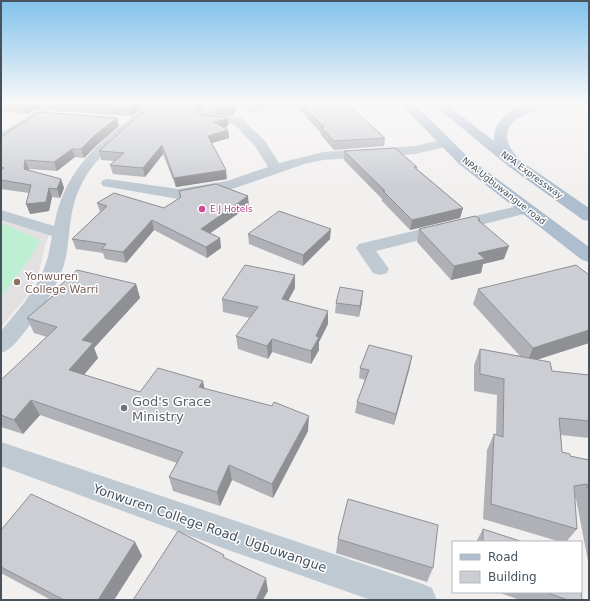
<svg xmlns="http://www.w3.org/2000/svg" width="590" height="601" font-family="'DejaVu Sans',sans-serif">
<rect width="100%" height="100%" fill="#f2efef"/>
<!-- education -->
<polygon fill="#e3e0e1" points="1,220 49,235 45,245 40,268 27,296 1,327"/>
<!-- green -->
<polygon fill="#bdf0d2" points="1,223 40,240 31,257 1,297"/>
<g fill="none" stroke-linecap="round" stroke-linejoin="round">
<!-- minor -->
<g fill="#bfc9d2" fill-rule="evenodd">
<polygon points="49,103 61,103 5,141 1,142 1,133"/>
<path d="M151,103H163C158,111 148,117 140,122C116,141 89,163 78,192C69,213 70,236 66,257C60,284 43,307 27,329C19,338 13,349 1,353V331L24,303L41,277L48,257L52,236L1,220V210L54,226C65,164 105,138 151,103Z"/>
<polygon points="212,103 292,103 291,105 268,108 254,113 250,112 248,110 250,108 220,107 212,112 211,116 241,118 265,141 279,163 323,152 415,146 445,139 450,140 451,143 450,146 415,154 323,160 304,164 235,188 178,199 103,186 101,183 103,180 108,179 178,189 227,181 268,167 255,146 234,124 201,122 199,120 200,111"/>
<polygon points="526,204 532,206 534,209 532,212 376,251 389,269 387,273 380,275 373,273 356,248 359,244"/>
<polygon points="1,442 420,583 432,588 437,600 371,600 231,551 1,466"/>
</g>
<!-- primary -->
<g fill="#aebecf" fill-rule="evenodd">
<polygon points="400,103 413,103 469,158 589,247 589,262 582,260 459,164"/>
<path d="M432,103H445L494,141C492,120 514,106 533,103C538,102 544,103 549,103L547,106C530,112 499,121 509,145C511,150 515,154 518,158V159L589,208V221L583,220L508,166Z"/>
</g>
</g>
<!-- wall -->
<g fill="#afb1b6">
<polygon points="1,103 49,103 27,114 1,111"/>
<polygon points="50,103 149,103 131,116 53,111 51,104"/>
<polygon points="217,103 236,109 232,116 213,115 212,107"/>
<polygon points="298,103 346,103 385,138 384,146 334,150 321,135 321,133 298,108"/>
<polygon points="199,111 198,114 199,115 228,117 228,125 227,127 224,128 228,130 229,138 212,143 227,179 176,187 163,154 145,177 113,174 110,165 115,161 101,160 99,151"/>
<polygon points="117,118 119,126 97,145 84,158 75,157 57,171 29,169 29,171 61,179 64,188 60,198 52,197 49,211 30,214 29,193 1,189 1,137"/>
<polygon points="344,151 417,167 417,169 463,208 460,218 410,230 382,201 382,199 344,160"/>
<polygon points="179,191 249,206 210,233 220,238 221,248 207,258 154,230 126,263 105,259 103,253 76,249 72,239 100,212 97,203 164,208 180,198"/>
<polygon points="480,219 480,221 504,259 483,264 481,273 451,280 417,242 419,229"/>
<polygon points="248,234 330,239 303,266 249,244"/>
<polygon points="589,275 589,343 538,359 552,371 589,375 589,438 561,435 562,452 570,456 589,460 589,566 576,499 575,499 577,529 566,542 561,542 483,519 487,450 494,434 496,435 497,395 474,391 474,365 480,349 520,356 473,304 478,289"/>
<polygon points="136,284 140,298 94,348 98,358 84,375 140,392 204,388 308,431 273,498 232,480 220,506 173,491 169,477 177,463 40,415 23,434 1,427 1,380 47,337 34,333 27,318 53,295 52,293"/>
<polygon points="295,288 288,301 328,324 319,342 319,350 311,364 272,352 268,359 238,349 236,336 250,318 223,312 222,299"/>
<polygon points="362,302 359,317 335,313 336,303"/>
<polygon points="412,356 394,425 355,413 357,402 365,380 359,378 360,368"/>
<polygon points="483,529 523,542 476,542"/>
<polygon points="1,530 135,542 142,556 114,600 51,600 1,573"/>
<polygon points="338,539 433,568 427,582 336,553"/>
<polygon points="497,592 581,592 582,600 520,600"/>
</g>
<!-- shaded-wall -->
<g fill="#8f9094">
<polygon points="31,103 49,103 27,114 24,106"/>
<polygon points="137,103 149,103 131,116 129,108"/>
<polygon points="198,103 210,103 199,111 198,120 196,112"/>
<polygon points="234,103 235,103 236,109 232,116 232,108"/>
<polygon points="228,117 228,125 227,127 215,130 214,122"/>
<polygon points="117,118 119,126 97,145 84,158 81,149 94,136"/>
<polygon points="228,130 229,138 209,144 208,136"/>
<polygon points="162,145 163,154 145,177 143,168"/>
<polygon points="72,149 75,157 57,171 54,162"/>
<polygon points="25,160 29,169 27,179 24,169"/>
<polygon points="226,170 227,179 176,187 174,178"/>
<polygon points="61,179 64,188 60,198 57,189"/>
<polygon points="49,188 52,197 49,211 30,214 26,204"/>
<polygon points="248,196 249,206 202,239 201,229"/>
<polygon points="463,208 460,218 410,230 412,220"/>
<polygon points="152,220 154,230 126,263 123,252"/>
<polygon points="331,229 330,239 303,266 303,255"/>
<polygon points="220,238 221,248 207,258 206,247"/>
<polygon points="509,246 504,259 483,264 481,273 451,280 454,266 478,253"/>
<polygon points="295,275 295,288 282,312 282,299"/>
<polygon points="136,284 140,298 94,348 98,358 75,385 69,370 82,340"/>
<polygon points="363,291 362,302 359,317 360,306"/>
<polygon points="328,311 328,324 319,342 319,350 311,364 311,351 316,336"/>
<polygon points="589,330 589,343 527,363 533,348"/>
<polygon points="272,339 272,352 268,359 267,346"/>
<polygon points="412,356 410,367 394,425 396,414"/>
<polygon points="203,381 206,396 199,387"/>
<polygon points="31,400 40,415 23,434 14,420"/>
<polygon points="309,416 308,431 273,498 272,484"/>
<polygon points="229,465 232,480 220,506 217,492"/>
<polygon points="135,542 142,556 114,600 98,600"/>
<polygon points="266,578 268,591 263,600 256,600"/>
</g>
<!-- building -->
<g fill="#ccced4" stroke="#8f9094">
<polygon points="1,103 31,103 24,106 1,104"/>
<polygon points="51,103 137,103 129,108"/>
<polygon points="157,103 198,103 196,112 199,115 228,117 227,119 214,122 228,130 208,136 226,170 174,178 162,145 143,168 110,165 124,153 99,151 139,115"/>
<polygon points="217,103 234,103 232,108 212,107"/>
<polygon points="300,103 346,103 385,138 334,141 321,127 324,127"/>
<polygon points="39,112 117,118 94,136 81,149 72,149 54,162 25,160 24,169 61,179 57,189 49,188 46,202 26,204 31,185 1,180 1,170 4,168 1,167 1,137"/>
<polygon points="395,148 417,167 414,167 463,208 412,220 383,191 385,191 344,151"/>
<polygon points="216,184 248,196 201,229 220,238 206,247 152,220 123,252 102,249 106,244 72,239 107,206 97,203 114,193 164,208 181,197 179,191"/>
<polygon points="279,211 331,229 303,255 248,234"/>
<polygon points="475,216 480,219 478,220 509,246 478,253 485,259 454,266 419,229"/>
<polygon points="245,265 295,275 282,299 328,311 316,336 319,337 311,351 272,339 267,346 236,336 258,307 222,299"/>
<polygon points="576,265 589,275 589,330 533,348 478,289"/>
<polygon points="77,270 136,284 82,340 93,343 69,370 140,392 158,368 203,381 199,387 272,406 274,402 309,416 272,484 229,465 217,492 169,477 183,452 31,400 14,420 1,415 1,380 57,327 27,318 55,294 52,293"/>
<polygon points="340,287 363,291 360,306 336,303"/>
<polygon points="369,345 412,356 396,414 357,402 369,370 360,368"/>
<polygon points="480,349 550,362 552,371 589,375 589,421 559,418 562,452 570,454 570,456 589,460 589,493 587,484 574,486 577,529 491,504 494,434 503,437 504,379 480,374"/>
<polygon points="31,494 135,542 98,600 64,600 1,567 1,530"/>
<polygon points="348,499 438,525 433,568 338,539"/>
<polygon points="483,529 523,542 483,542"/>
<polygon points="178,531 224,555 223,557 266,578 256,600 133,600"/>
<polygon points="581,588 582,600 568,600 545,592 581,592"/>
</g>
<!-- sky -->
<linearGradient id="sky" x2="0" y2="1"><stop stop-color="#81c2eb"/><stop offset="0.55" stop-color="#f9f8f8"/><stop offset="1" stop-color="#f9f8f8" stop-opacity="0"/></linearGradient>
<rect width="590" height="187" fill="url(#sky)"/>
<!-- markers -->
<circle fill="#d1479c" stroke="#fff" stroke-width="1.5" cx="202" cy="209" r="4"/>
<circle fill="#8d6e63" stroke="#fff" stroke-width="1.5" cx="17" cy="282" r="4"/>
<circle fill="#6b7280" stroke="#fff" stroke-width="1.5" cx="124" cy="408" r="4"/>
<g text-anchor="middle" dominant-baseline="central" stroke-width="3" stroke-linejoin="round" paint-order="stroke">
<!-- far-street labels -->
<g font-size="9" fill="#47525d" stroke="#fff">
<text transform="translate(532 175) rotate(36)">NPA Expressway</text>
<text transform="translate(504 191) rotate(38)">NPA-Ugbuwangue road</text>
</g>
<!-- far-hotel labels -->
<g font-size="9" fill="#b23c85" stroke="#fff" text-anchor="start">
<text x="210" y="209">E J Hotels</text>
</g>
<!-- education labels -->
<g font-size="11" fill="#785e54" stroke="#fff" text-anchor="start">
<text x="25" y="276">Yonwuren<tspan x="25" dy="13">College Warri</tspan></text>
</g>
<!-- near-worship labels -->
<g font-size="13" fill="#5b616d" stroke="#fff" text-anchor="start">
<text x="132" y="401">God's Grace<tspan x="132" dy="15">Ministry</tspan></text>
</g>
<!-- near-street labels -->
<g font-size="13" fill="#47525d" stroke="#fff">
<text transform="translate(210 528) rotate(19)">Yonwuren College Road, Ugbuwangue</text>
</g>
</g>
<!-- border -->
<rect width="590" height="601" fill="none" stroke="#47525d" stroke-width="4"/>
<!-- legend -->
<rect x="452" y="541" width="130" height="52" fill="#ffffff" stroke="#b5babe"/>
<rect x="460" y="554" width="20" height="6" fill="#aebecf" stroke="#b5babe"/>
<text x="488" y="561" font-size="12" fill="#47525d">Road</text>
<rect x="460" y="571" width="20" height="12" fill="#ccced4" stroke="#b5babe"/>
<text x="488" y="581" font-size="12" fill="#47525d">Building</text>
</svg>
